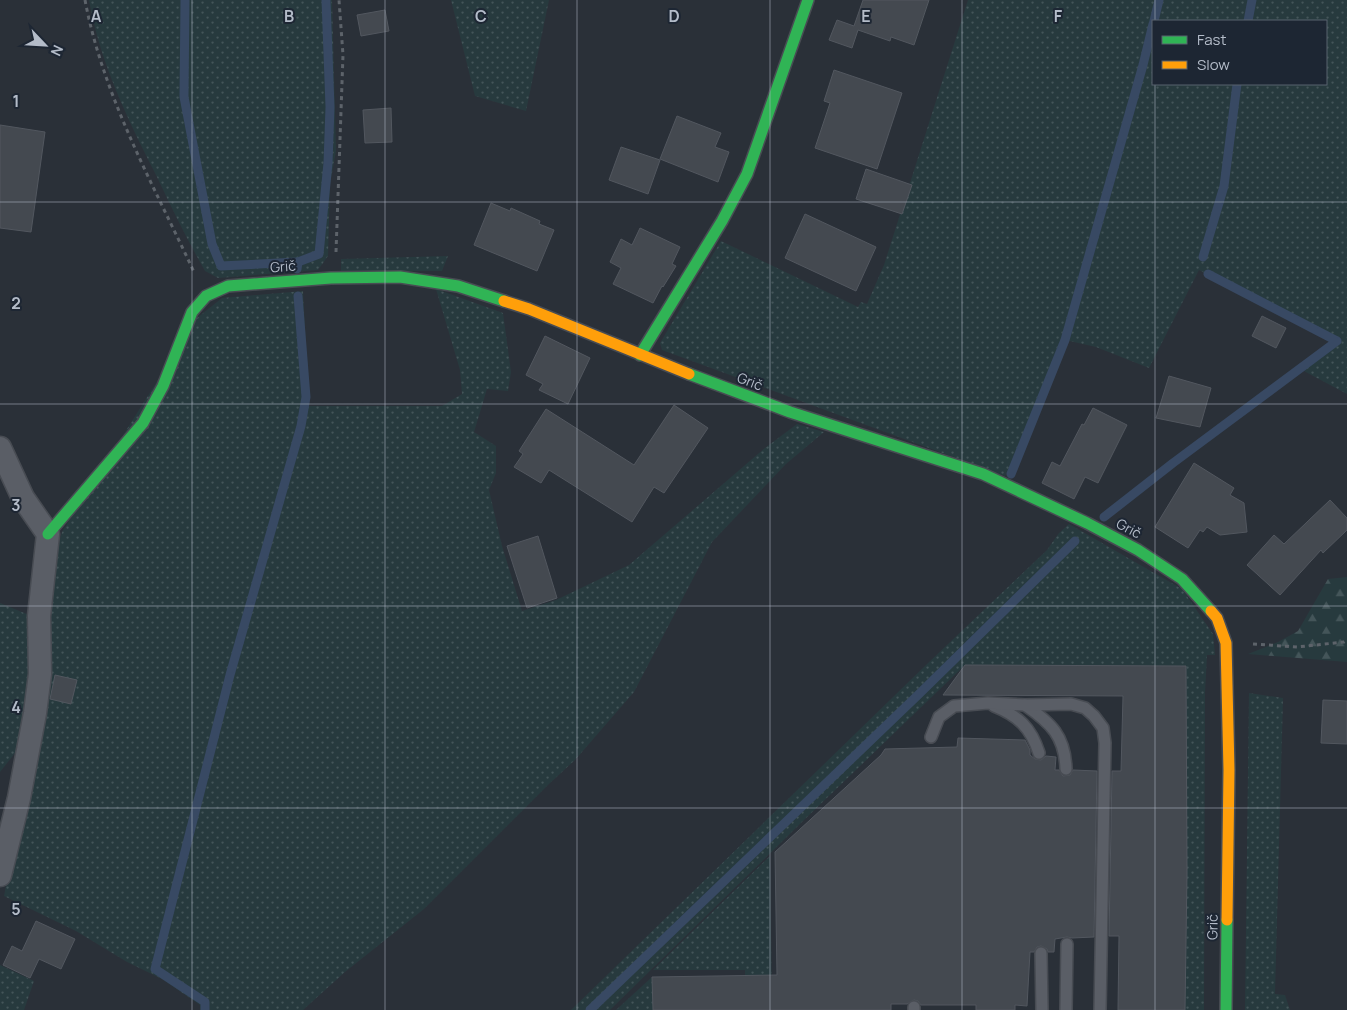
<svg xmlns="http://www.w3.org/2000/svg" width="1347" height="1010" font-family="Manrope,sans-serif">
<defs>
<pattern id="grass-dots" width="8" height="8" patternUnits="userSpaceOnUse" patternTransform="scale(1.25)"><rect width="8" height="8" fill="#273a3e"/><path d="M2 2h.1M6 6h.1" fill="none" stroke="#445559" stroke-width="1.8" stroke-linecap="round"/></pattern>
<pattern id="forest-firs" width="22" height="20" patternUnits="userSpaceOnUse" patternTransform="scale(1.25)"><rect width="22" height="20" fill="#273a3e"/><path d="M5 1l3.5 6h-7zM16 11l3.5 6h-7z" fill="#445559"/></pattern>
</defs>
<rect width="100%" height="100%" fill="#2a3038"/>
<!-- grass -->
<g fill="url(#grass-dots)" fill-rule="evenodd">
<path d="M89,0H332L336,151L330,184L328,256L318,270L218,278L205,271C188,241 172,209 157,177C128,120 100,63 89,0Z"/>
<polygon points="451,0 549,0 526,111 475,96"/>
<path d="M968,0H1347V394L1302,370L1331,341L1199,270L1149,368L1096,347L1065,340L1022,443L1005,476L662,350L660,343L721,241L858,307L861,302L867,304L884,265ZM1153,21H1326V84H1153Z"/>
<polygon points="448,256 442,271 341,271 341,259"/>
<polygon points="436,289 503,313 511,372 508,391 487,389 474,432 496,446 496,473 489,490 502,546 522,611 556,600 629,565 765,448 797,424 824,432 786,464 712,542 634,692 575,760 549,784 424,909 345,972 303,1010 200,1010 200,1005 162,979 127,962 76,931 4,896 12,854 53,562 62,532 197,318 222,298 303,291 309,406 442,406 462,394 460,370"/>
<polygon points="1069,524 1182,589 1213,634 1215,655 1207,655 1205,693 1204,1010 1185,1010 1187,873 1186,666 965,665 804,820 610,1010 571,1010 927,664 1047,550 1059,533"/>
<polygon points="0,603 29,615 31,691 19,748 0,772"/>
<polygon points="1249,693 1283,698 1275,994 1285,995 1290,1010 1245,1010"/>
<polygon points="770,856 772,1010 745,1010 745,970 653,970"/>
<polygon points="0,965 34,981 24,1010 0,1010"/>
<polygon points="652,977 653,1010 616,1010"/>
</g>
<!-- forest -->
<polygon fill="url(#forest-firs)" points="1347,577 1347,662 1248,654 1278,642 1298,631 1328,579"/>
<g fill="none" stroke-linecap="round" stroke-linejoin="round">
<!-- stream -->
<g stroke="#384963" stroke-width="9">
<polyline points="185,0 184,97 212,244 221,266 298,262 297,269"/>
<polyline points="1154,21 1159,0"/>
<polyline points="1248,21 1252,0"/>
<polyline points="1203,257 1224,186 1237,84"/>
<polyline points="298,262 319,254 328,163 330,107 326,0"/>
<polyline points="1011,474 1065,340 1143,65 1153,24"/>
<polyline points="1104,517 1173,463 1337,341 1208,274"/>
<polyline points="205,1010 205,1002 155,969 230,675 301,426 306,397 298,296"/>
<polyline points="590,1010 919,694 1075,541"/>
</g>
</g>
<!-- building -->
<g fill="#444950" stroke="#52575f">
<polygon points="863,0 929,0 914,45 891,37 890,41 858,30 852,48 829,40 837,20 854,26"/>
<polygon points="385,10 389,31 361,36 357,15"/>
<polygon points="834,70 902,93 877,169 815,148 830,103 824,101"/>
<polygon points="391,108 392,142 365,143 363,110"/>
<polygon points="677,116 721,133 715,147 729,152 718,182 660,159"/>
<polygon points="0,125 45,132 31,232 0,228"/>
<polygon points="621,147 660,160 648,194 609,180"/>
<polygon points="866,169 912,185 902,214 856,199"/>
<polygon points="491,203 510,211 511,208 540,221 539,224 554,230 537,271 474,245"/>
<polygon points="805,214 876,247 856,291 785,258"/>
<polygon points="640,228 680,247 672,264 676,266 663,287 662,286 653,303 613,284 621,268 610,262 621,239 632,245"/>
<polygon points="1262,316 1286,328 1276,348 1252,336"/>
<polygon points="545,336 590,358 568,404 539,390 543,384 526,375"/>
<polygon points="1169,376 1211,388 1200,427 1156,418"/>
<polygon points="674,405 708,428 664,493 654,487 632,522 549,470 541,483 514,467 523,454 519,451 546,409 634,465"/>
<polygon points="1093,408 1127,425 1098,483 1085,477 1074,499 1042,483 1052,462 1060,466 1082,424 1084,425"/>
<polygon points="1194,463 1234,488 1230,495 1244,503 1247,532 1220,535 1207,527 1203,532 1200,530 1188,548 1155,527"/>
<polygon points="1330,500 1347,518 1347,530 1323,553 1321,550 1280,595 1247,565 1274,535 1284,544"/>
<polygon points="538,536 557,598 527,608 507,546"/>
<polygon points="965,665 1186,666 1187,873 1185,1010 1118,1010 1119,936 1109,936 1112,771 1121,771 1123,696 943,695"/>
<polygon points="55,675 77,680 71,704 50,699"/>
<polygon points="1323,700 1347,701 1347,744 1321,743"/>
<polygon points="958,738 1025,740 1030,750 1030,755 1035,759 1041,760 1046,756 1056,757 1055,770 1059,770 1063,776 1070,775 1073,770 1097,771 1094,937 1072,938 1067,937 1055,939 1054,952 1048,952 1047,949 1041,946 1037,947 1034,952 1030,952 1027,1006 1015,1005 1015,1010 976,1010 976,1005 921,1005 918,1001 914,1000 907,1004 891,1004 891,1010 653,1010 652,977 777,975 775,852 881,755 885,749 957,747"/>
<polygon points="36,921 75,939 61,969 39,959 30,978 3,965 12,946 22,951"/>
</g>
<g fill="none" stroke-linecap="round" stroke-linejoin="round">
<defs>
<g id="lane">
<path d="M1025,705C1051,723 1065,736 1066,769"/>
<path d="M994,706C1019,716 1031,728 1039,753"/>
<polyline points="931,737 939,717 954,706 988,703 1025,705 1071,704 1085,708 1094,716 1103,728 1105,743 1100,1010"/>
<polyline points="1041,953 1042,1010"/>
<polyline points="914,1010 914,1007"/>
<polyline points="1066,1010 1067,944"/>
</g>
<polyline id="street" points="0,448 23,498 48,534 39,616 40,674 35,713 19,798 0,875"/>
<g id="fast">
<polyline points="640,355 722,221 747,174 808,0"/>
<polyline points="689,374 790,412 983,474 1087,523 1138,550 1182,579 1211,611"/>
<polyline points="48,534 143,423 163,386 192,312 206,296 228,286 331,278 400,277 458,286 504,301"/>
<polyline points="1226,1010 1227,920"/>
</g>
<g id="slow">
<polyline points="504,301 529,309 689,374"/>
<polyline points="1211,611 1217,618 1226,643 1229,770 1227,920"/>
</g>
</defs>
<!-- lane casing -->
<use href="#lane" stroke="#484c53" stroke-width="14"/>
<!-- street casing -->
<use href="#street" stroke="#484c53" stroke-width="25"/>
<!-- fast casing -->
<use href="#fast" stroke="#484c53" stroke-width="14"/>
<!-- slow casing -->
<use href="#slow" stroke="#484c53" stroke-width="14"/>
<!-- path -->
<g stroke="#5d636a" stroke-width="3" stroke-dasharray="4 4" stroke-linecap="butt">
<path d="M85,0C103,96 153,184 194,272"/>
<polyline points="336,252 343,55 339,0"/>
<polyline points="1253,644 1297,647 1344,642 1347,640"/>
</g>
<!-- lane -->
<use href="#lane" stroke="#5a5e66" stroke-width="11"/>
<!-- street -->
<use href="#street" stroke="#5a5e66" stroke-width="22"/>
<!-- fast -->
<use href="#fast" stroke="#30b455" stroke-width="11"/>
<!-- slow -->
<use href="#slow" stroke="#ff9f0a" stroke-width="11"/>
</g>
<!-- grid -->
<path fill="none" stroke="#b4bcc9" stroke-width="1" stroke-opacity="0.55" d="M192,0V1010M385,0V1010M577,0V1010M770,0V1010M962,0V1010M1155,0V21M1155,84V1010M0,202H1347M0,404H1347M0,606H1347M0,808H1347"/>
<g text-anchor="middle" dominant-baseline="central" stroke-width="4" stroke-linejoin="round" paint-order="stroke">
<!-- street labels -->
<g font-size="14" fill="#b4bcc9" stroke="#1d2633">
<text transform="translate(283 266) rotate(-4)">Grič</text>
<text transform="translate(750 381) rotate(21)">Grič</text>
<text transform="translate(1129 528) rotate(28)">Grič</text>
<text transform="translate(1212 927) rotate(-89)">Grič</text>
</g>
</g>
<g font-size="16" text-anchor="middle" font-weight="bold" fill="#b4bcc9" stroke="#1d2633" stroke-width="4" stroke-linejoin="round" paint-order="stroke">
<text x="96" y="22">A</text>
<text x="289" y="22">B</text>
<text x="481" y="22">C</text>
<text x="674" y="22">D</text>
<text x="866" y="22">E</text>
<text x="1058" y="22">F</text>
<text x="16" y="107">1</text>
<text x="16" y="309">2</text>
<text x="16" y="511">3</text>
<text x="16" y="713">4</text>
<text x="16" y="915">5</text>
</g>
<!-- legend -->
<rect x="1152" y="20" width="175" height="65" fill="#1d2633" stroke="#59626f"/>
<rect x="1162" y="36" width="25" height="8" fill="#30b455" stroke="#59626f"/>
<text x="1197" y="45" font-size="15" fill="#b4bcc9">Fast</text>
<rect x="1162" y="61" width="25" height="8" fill="#ff9f0a" stroke="#59626f"/>
<text x="1197" y="70" font-size="15" fill="#b4bcc9">Slow</text>
<!-- north arrow -->
<g transform="translate(45 45) rotate(115)" stroke="#1d2633" stroke-width="4" paint-order="stroke">
<path d="M0-4L9 19L0 12L-9 19Z" fill="#b4bcc9"/>
<text y="-8" font-size="14" font-weight="bold" text-anchor="middle" fill="#b4bcc9">N</text>
</g>
</svg>
